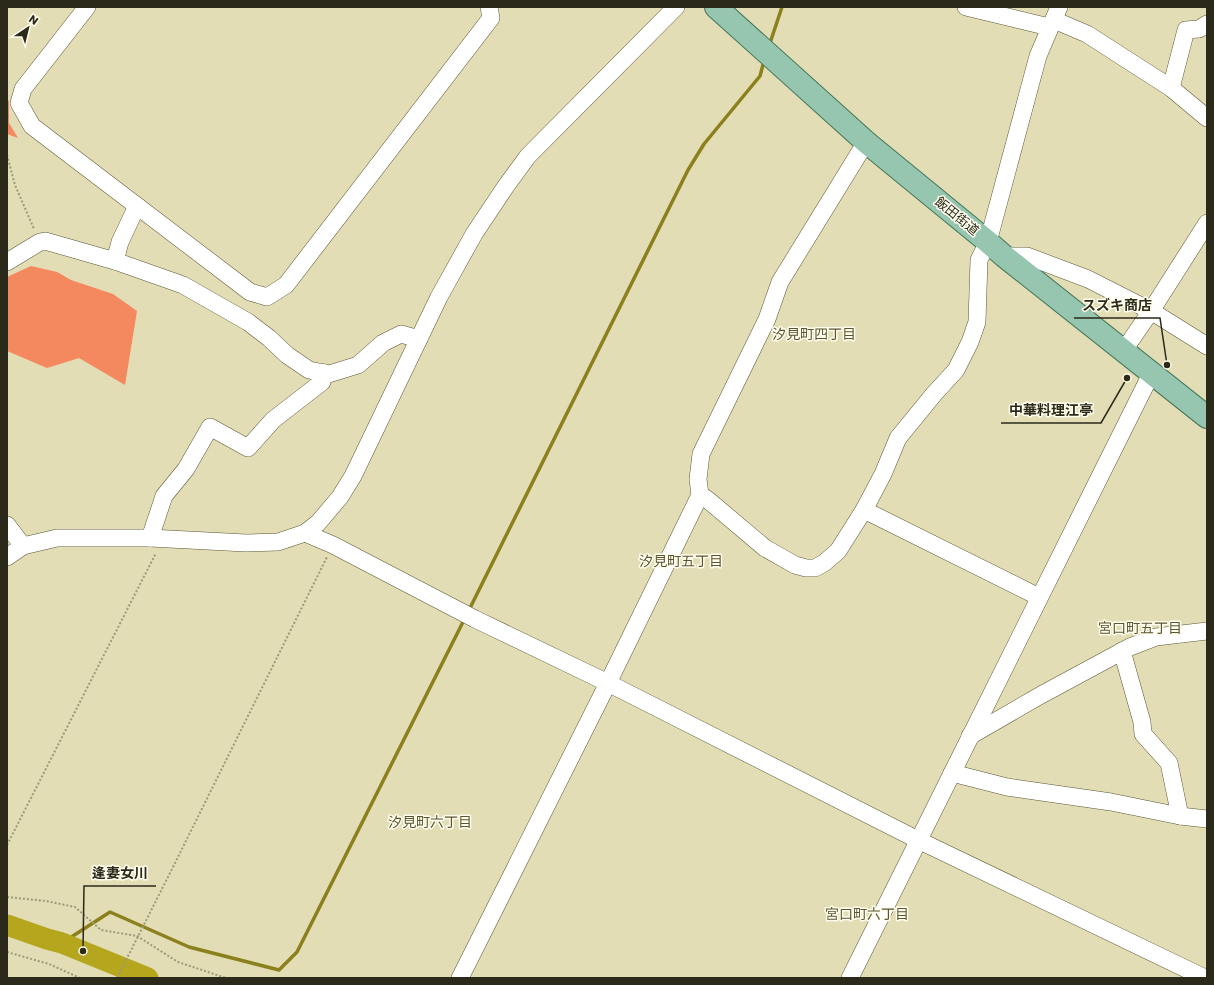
<svg xmlns="http://www.w3.org/2000/svg" width="1214" height="985" font-family="Poppins,'Noto Sans JP',sans-serif">
<rect width="100%" height="100%" fill="#e2ddb5"/>
<!-- forest -->
<g fill="#f4885e">
<polygon points="7,100 9,101 9,123 18,138 7,134"/>
<polygon points="31,266 57,272 71,280 113,294 137,311 125,385 79,358 47,368 7,351 7,277"/>
</g>
<g fill="none" stroke-linecap="round" stroke-linejoin="round">
<!-- stream -->
<g stroke="#8c801d" stroke-width="3.5">
<polyline points="769,46 782,7"/>
<polyline points="469,610 688,170 704,144 760,76 764,61"/>
<polyline points="62,943 110,912 189,947 279,970 297,952 464,620"/>
</g>
<!-- river -->
<polyline stroke="#b6a61e" stroke-width="21" points="7,925 47,939 62,943 148,978"/>
<defs>
<g id="minor">
<polyline points="87,7 23,89 19,103 32,126 250,292 267,297 286,285 491,18 489,7"/>
<polyline points="966,7 1049,27"/>
<polyline points="1054,20 1087,34 1171,88 1207,118"/>
<polyline points="1171,88 1186,30 1199,29 1207,24"/>
<polyline points="1004,256 1027,256 1088,279 1151,311 1207,346"/>
<polyline points="115,261 120,242 137,206"/>
<polyline points="7,262 40,242 45,241 115,261 183,285 248,322 269,338 287,355 309,370 329,374 358,365 383,343 401,334 419,339"/>
<polyline points="1124,350 1151,311 1207,223"/>
<polyline points="700,495 708,500 765,548 795,565 806,568 815,568 824,563 838,551 864,510 883,474 898,438 934,394 956,370 970,342 977,322 979,260 988,242 1038,56 1059,7"/>
<polyline points="864,510 1039,597"/>
<polyline points="7,525 23,546"/>
<polyline points="305,533 333,545 475,619 608,683 918,840 1205,978"/>
<polyline points="150,538 164,496 186,469 210,427 248,448 273,420 322,382 322,372"/>
<polyline points="7,557 23,546 57,538 150,538 246,543 278,542 305,533 318,523 340,497 353,476 439,297 474,234 506,186 528,156 676,7"/>
<polyline points="1122,651 1142,722 1143,734 1169,763 1180,816"/>
<polyline points="970,736 1041,695 1130,647 1156,637 1207,631"/>
<polyline points="952,773 1007,787 1111,802 1180,816 1207,819"/>
<polyline points="460,978 608,683 700,495 698,479 701,454 767,319 780,282 866,142"/>
<polyline points="850,978 1152,372"/>
</g>
<polyline id="major" points="716,7 866,142 988,242 1004,256 1207,417"/>
</defs>
<!-- minor casing -->
<use href="#minor" stroke="#5c5734" stroke-width="18"/>
<!-- major casing -->
<use href="#major" stroke="#437659" stroke-width="24"/>
<!-- path -->
<g stroke="#9c997a" stroke-width="2" stroke-dasharray="2 2" stroke-linecap="butt">
<polyline points="7,155 15,185 34,229"/>
<polyline points="7,845 156,553"/>
<polyline points="7,897 46,901 75,907 101,930 137,936 178,962 226,978"/>
<polyline points="7,952 49,964 80,978"/>
<polyline points="117,978 172,869 327,557"/>
</g>
<!-- minor -->
<use href="#minor" stroke="#fff" stroke-width="17"/>
<!-- major -->
<use href="#major" stroke="#96c5b0" stroke-width="22"/>
</g>
<g text-anchor="middle" dominant-baseline="central" stroke-width="3" stroke-linejoin="round" paint-order="stroke">
<!-- street labels -->
<g font-size="13" fill="#2b291a" stroke="#fffded">
<text transform="translate(957 216) rotate(39)">飯田街道</text>
</g>
<!-- neighbourhood labels -->
<g font-size="14" fill="#5b5632" stroke="#fffded">
<text x="814" y="334">汐見町四丁目</text>
<text x="681" y="561">汐見町五丁目</text>
<text x="1140" y="628">宮口町五丁目</text>
<text x="430" y="822">汐見町六丁目</text>
<text x="867" y="914">宮口町六丁目</text>
</g>
</g>
<!-- callouts -->
<path fill="none" stroke="#2b291a" stroke-width="1.5" d="M1167 365L1160 318H1074M1127 378L1101 423H1001M83 951L84 886H156"/>
<g fill="#2b291a" stroke="#fffded" stroke-width="1.5">
<circle cx="1167" cy="365" r="4"/>
<circle cx="1127" cy="378" r="4"/>
<circle cx="83" cy="951" r="4"/>
</g>
<g font-size="14" text-anchor="middle" font-weight="bold" fill="#2b291a" stroke="#fffded" stroke-width="3" stroke-linejoin="round" paint-order="stroke">
<text x="1117" y="310">スズキ商店</text>
<text x="1051" y="415">中華料理江亭</text>
<text x="120" y="878">逢妻女川</text>
</g>
<!-- border -->
<rect width="1214" height="985" fill="none" stroke="#2b291a" stroke-width="16"/>
<!-- north arrow -->
<g transform="translate(28 28) rotate(35)" stroke="#fffded" stroke-width="3" paint-order="stroke">
<path d="M0-3L7 15L0 10L-7 15Z" fill="#2b291a"/>
<text y="-6" font-size="11" font-weight="bold" text-anchor="middle" fill="#2b291a">N</text>
</g>
</svg>
